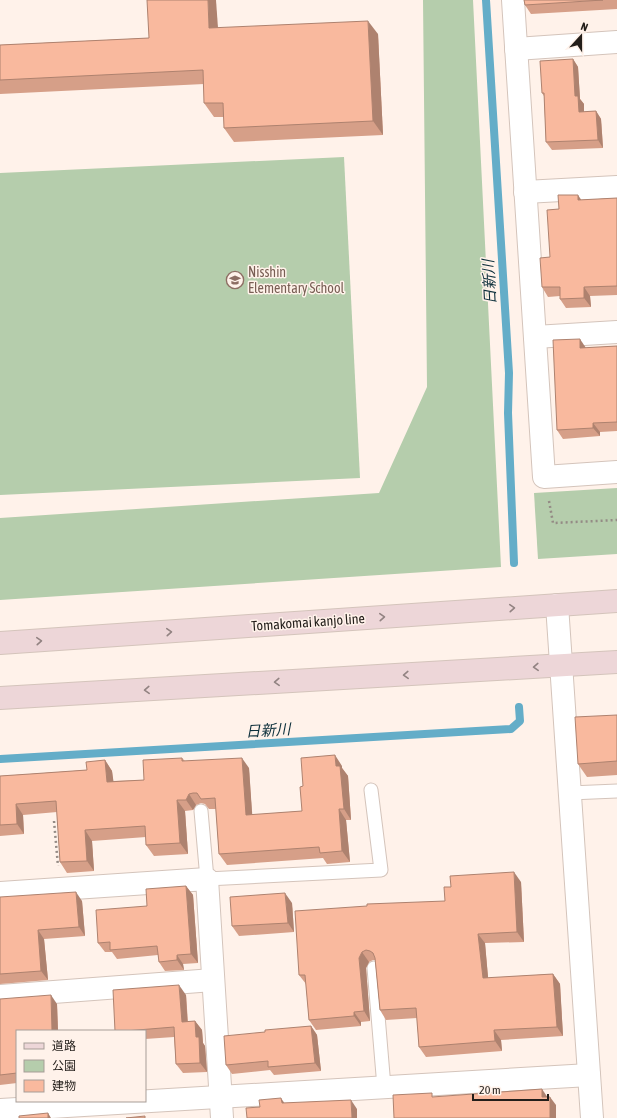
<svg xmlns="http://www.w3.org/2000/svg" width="617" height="1118" font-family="'Asap Condensed','Noto Sans JP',sans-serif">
<rect width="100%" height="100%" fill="#fff2ea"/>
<!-- green -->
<g fill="#b5cdac">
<polygon points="423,0 473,0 501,567 0,600 0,518 379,493 427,387"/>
<polygon points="344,157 360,478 0,495 0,173"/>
<polygon points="617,488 617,554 538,559 534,493"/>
</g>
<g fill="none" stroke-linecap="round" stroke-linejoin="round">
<!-- stream -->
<g stroke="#64adc8" stroke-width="8">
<polyline points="486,0 509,373 508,413 514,563"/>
<polyline points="0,759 511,729 520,721 519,707"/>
</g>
<defs>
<g id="service">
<polyline points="570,793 617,791"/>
<polyline points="201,811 207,879 381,870 371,790"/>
<polyline points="374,968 384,1087"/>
</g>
<g id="minor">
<polyline points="513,0 544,477 617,472"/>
<polyline points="516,49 617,42"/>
<polyline points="525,192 617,187"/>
<polyline points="535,337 617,332"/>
<polyline points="557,605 592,1118"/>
<polyline points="0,893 207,879 222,1118"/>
<polyline points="0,996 213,980"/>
<polyline points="0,1110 589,1075"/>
</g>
<g id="secondary">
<polyline points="0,643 617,601"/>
<polyline points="0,698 617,662"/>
</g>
</defs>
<!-- service casing -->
<use href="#service" stroke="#d4c4bb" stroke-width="15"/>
<!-- minor casing -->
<use href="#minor" stroke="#d4c4bb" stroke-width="24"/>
<!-- secondary casing -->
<use href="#secondary" stroke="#d4c4bb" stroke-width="24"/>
<!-- path -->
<g stroke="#948b85" stroke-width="2.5" stroke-dasharray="2 3" stroke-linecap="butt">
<polyline points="549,501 553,523 617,520"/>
<polyline points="54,821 58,866"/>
</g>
<!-- service -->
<use href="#service" stroke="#fff" stroke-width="13"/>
<!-- minor -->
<use href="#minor" stroke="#fff" stroke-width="22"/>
<!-- secondary -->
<use href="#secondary" stroke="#edd6d8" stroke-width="22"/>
</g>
<!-- wall -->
<g fill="#d69f88">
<polygon points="524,0 617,0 617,9 531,14 525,5"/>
<polygon points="218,28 378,34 383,135 234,142 224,128 224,117 214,117 204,103 204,84 0,94 0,45 149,38"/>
<polygon points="573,59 578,67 580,99 584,104 584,112 596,111 601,119 603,148 552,150 546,142 544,96 542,93"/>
<polygon points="617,198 617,295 590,296 591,307 566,308 560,299 560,296 548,297 542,287 550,257 559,209 581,200"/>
<polygon points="617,346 617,431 600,432 600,436 563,439 557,430 586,348"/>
<polygon points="617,715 617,775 587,777 578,764"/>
<polygon points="182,758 185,761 249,768 252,815 302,811 303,786 342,766 342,768 348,776 351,820 346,820 350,862 327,864 323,858 227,865 219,854 216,809 209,809 205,804 201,803 196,805 193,810 185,811 188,854 154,856 146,845 146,837 92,841 94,871 67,873 60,862 57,812 23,815 24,834 0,836 0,776 30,774 87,770 105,760 112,771 113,781 144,780"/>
<polygon points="521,882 524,942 485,943 488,978 553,974 560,984 563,1036 501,1040 502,1051 426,1057 419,1047 417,1018 386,1020 380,1010 375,960 373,960 369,962 366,968 370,1021 361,1022 361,1026 316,1030 309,1020 306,984 299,975 445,901"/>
<polygon points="186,886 193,895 198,963 183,964 184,970 165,971 159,962 158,955 117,959 112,952 105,952 98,943 147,906"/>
<polygon points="0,897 82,901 85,936 44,939 48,980 0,984"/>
<polygon points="292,903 294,932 239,936 232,926"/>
<polygon points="186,995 188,1022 195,1021 202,1030 203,1043 205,1046 207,1072 183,1073 176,1064 174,1037 145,1039 145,1031 115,1031"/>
<polygon points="0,999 57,1004 58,1031 17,1031 17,1083 0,1085"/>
<polygon points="311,1026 317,1035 321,1071 274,1075 270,1070 232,1074 226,1065 265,1032"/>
</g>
<!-- shaded-wall -->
<g fill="#ae826f">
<polygon points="208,0 216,0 219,42 209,28"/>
<polygon points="368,21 378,34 383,135 373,121"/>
<polygon points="573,59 578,67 580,99 584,104 584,120 579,112 575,96"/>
<polygon points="596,111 601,119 603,148 598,140"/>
<polygon points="578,195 584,204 578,200"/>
<polygon points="584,287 590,296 591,307 584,298"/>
<polygon points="580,339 586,348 580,348"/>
<polygon points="593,423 600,432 600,436 593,428"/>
<polygon points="335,755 342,766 342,768 348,776 351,820 344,809 336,766"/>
<polygon points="242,758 249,768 253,826 246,815"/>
<polygon points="105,760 112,771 115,792 107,782"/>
<polygon points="189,794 196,805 193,810 186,800"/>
<polygon points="177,800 185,811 188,854 180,843"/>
<polygon points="16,804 23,815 24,834 17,824"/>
<polygon points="339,809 346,820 350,862 342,851"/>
<polygon points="85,830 92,841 94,871 87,861"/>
<polygon points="514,872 521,882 524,942 517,932"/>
<polygon points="186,886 193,895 198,963 191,954"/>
<polygon points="76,892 82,901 85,936 79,927"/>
<polygon points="285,893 292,903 294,932 288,923"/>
<polygon points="38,930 44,939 48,980 41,971"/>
<polygon points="478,934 485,943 489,988 483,978"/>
<polygon points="362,952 369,962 366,968 370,1021 364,1011 359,958"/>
<polygon points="177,955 183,964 184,970 177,960"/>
<polygon points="553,974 560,984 563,1036 557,1027"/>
<polygon points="179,985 186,995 188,1031 182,1022"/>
<polygon points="51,995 57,1004 58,1031 52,1031"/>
<polygon points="354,1012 361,1022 361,1026 354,1016"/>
<polygon points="195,1021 202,1030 203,1043 205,1046 207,1072 200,1063 196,1037"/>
<polygon points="311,1026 317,1035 321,1071 315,1063"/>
<polygon points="494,1030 501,1040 502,1051 495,1041"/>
<polygon points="542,1089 548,1098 542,1097"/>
<polygon points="550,1097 556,1105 556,1118 550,1118"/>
<polygon points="281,1098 287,1107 282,1103"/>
<polygon points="351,1100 357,1109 357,1118 352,1118"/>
<polygon points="48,1113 51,1118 48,1118"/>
</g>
<!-- building -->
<g fill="#f9b99e" stroke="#ae826f">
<polygon points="147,0 208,0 209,28 368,21 373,121 224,128 223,103 204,103 203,70 0,80 0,45 149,38"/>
<polygon points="524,0 603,0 525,5"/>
<polygon points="573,59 575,96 578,96 579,112 596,111 598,140 546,142 544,93 542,93 540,61"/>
<polygon points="558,195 578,195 578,200 617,198 617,286 584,287 584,298 560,299 560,287 542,287 540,258 550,257 547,210 559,209"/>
<polygon points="580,339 580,348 617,346 617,422 593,423 593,428 557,430 553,340"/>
<polygon points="617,715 617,761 578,764 575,717"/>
<polygon points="335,755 336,766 340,766 344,809 339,809 342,851 320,853 319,847 219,854 215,798 201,799 197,793 193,793 189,794 186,800 177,800 180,843 146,845 145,826 85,830 87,861 60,862 56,801 16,804 17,824 0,825 0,776 30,774 87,770 86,762 105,760 107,782 144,780 143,760 182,758 182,761 242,758 246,815 302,811 300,787 303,786 301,758"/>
<polygon points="514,872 517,932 478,934 483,978 553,974 557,1027 494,1030 495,1041 419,1047 416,1008 380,1010 375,958 373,953 370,951 366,950 362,952 359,958 364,1011 354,1012 354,1016 309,1020 305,975 299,975 295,911 367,906 367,904 445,901 444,887 451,887 450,876"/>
<polygon points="186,886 191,954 177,955 177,960 159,962 157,946 110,950 110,942 98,943 96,910 147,906 146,889"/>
<polygon points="76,892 79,927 38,930 41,971 0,974 0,897"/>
<polygon points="285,893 288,923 232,926 230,897"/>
<polygon points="179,985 182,1022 195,1021 196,1037 199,1037 200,1063 176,1064 174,1027 125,1031 115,1031 113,990"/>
<polygon points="51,995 52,1031 17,1031 17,1073 0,1075 0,999"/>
<polygon points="311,1026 315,1063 268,1067 268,1061 226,1065 224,1036 265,1032 265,1030"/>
<polygon points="542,1089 542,1097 550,1097 550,1118 394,1118 393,1095 432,1093 432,1097"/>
<polygon points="281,1098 282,1103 351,1100 352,1118 247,1118 246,1108 260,1107 259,1100"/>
<polygon points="48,1113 48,1118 19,1118 19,1116"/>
<polygon points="145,1116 145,1118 126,1118"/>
</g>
<!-- one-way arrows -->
<defs><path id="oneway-chevron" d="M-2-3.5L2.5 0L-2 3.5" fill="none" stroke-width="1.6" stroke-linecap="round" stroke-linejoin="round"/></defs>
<g stroke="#928382">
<use href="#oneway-chevron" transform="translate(512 608) rotate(-4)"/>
<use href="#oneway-chevron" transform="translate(382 617) rotate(-4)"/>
<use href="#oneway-chevron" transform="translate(169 632) rotate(-4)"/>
<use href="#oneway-chevron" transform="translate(39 641) rotate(-4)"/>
<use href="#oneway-chevron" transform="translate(536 667) rotate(177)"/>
<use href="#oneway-chevron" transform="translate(406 675) rotate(177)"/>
<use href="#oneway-chevron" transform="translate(277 682) rotate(177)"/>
<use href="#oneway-chevron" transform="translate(147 690) rotate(177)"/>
</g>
<!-- icons -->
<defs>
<symbol id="school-ring" viewBox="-11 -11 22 22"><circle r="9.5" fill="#fff2ea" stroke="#8d6e63" stroke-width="1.5"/><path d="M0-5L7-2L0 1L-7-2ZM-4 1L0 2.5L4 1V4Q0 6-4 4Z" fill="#8d6e63"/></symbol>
</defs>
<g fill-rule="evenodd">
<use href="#school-ring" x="225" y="270" width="20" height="20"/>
</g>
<g text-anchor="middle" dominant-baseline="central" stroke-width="3" stroke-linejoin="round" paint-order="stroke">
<!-- education labels -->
<g font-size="14" fill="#785e54" stroke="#fff2ea" text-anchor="start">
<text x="248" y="272">Nisshin<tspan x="248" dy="16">Elementary School</tspan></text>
</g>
<!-- street labels -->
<g font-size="14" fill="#231e1a" stroke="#fff2ea">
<text transform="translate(308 622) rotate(-4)">Tomakomai kanjo line</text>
</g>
<!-- water labels -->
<g font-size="15" font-style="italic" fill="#0c2f3b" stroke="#fff2ea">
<text transform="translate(489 282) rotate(-93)">日新川</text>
<text transform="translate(268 730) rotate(-3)">日新川</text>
</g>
</g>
<!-- legend -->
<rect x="16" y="1030" width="130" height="72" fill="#fff2ea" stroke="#a79d97"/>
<rect x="24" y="1043" width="20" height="6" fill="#edd6d8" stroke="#a79d97"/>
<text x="52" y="1050" font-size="12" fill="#231e1a">道路</text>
<rect x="24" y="1060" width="20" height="12" fill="#b5cdac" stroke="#a79d97"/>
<text x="52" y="1070" font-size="12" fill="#231e1a">公園</text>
<rect x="24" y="1080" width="20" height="12" fill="#f9b99e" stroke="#a79d97"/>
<text x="52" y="1090" font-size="12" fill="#231e1a">建物</text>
<!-- north arrow -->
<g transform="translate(581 36) rotate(21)" stroke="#fff2ea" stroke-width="3" paint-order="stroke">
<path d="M0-3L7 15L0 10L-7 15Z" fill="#231e1a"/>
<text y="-6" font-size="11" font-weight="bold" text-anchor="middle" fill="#231e1a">N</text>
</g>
<!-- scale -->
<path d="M473 1094v6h75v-6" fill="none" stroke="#231e1a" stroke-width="2"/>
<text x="479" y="1094" font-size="12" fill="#231e1a" stroke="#fff2ea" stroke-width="3" paint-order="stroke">20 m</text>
</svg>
